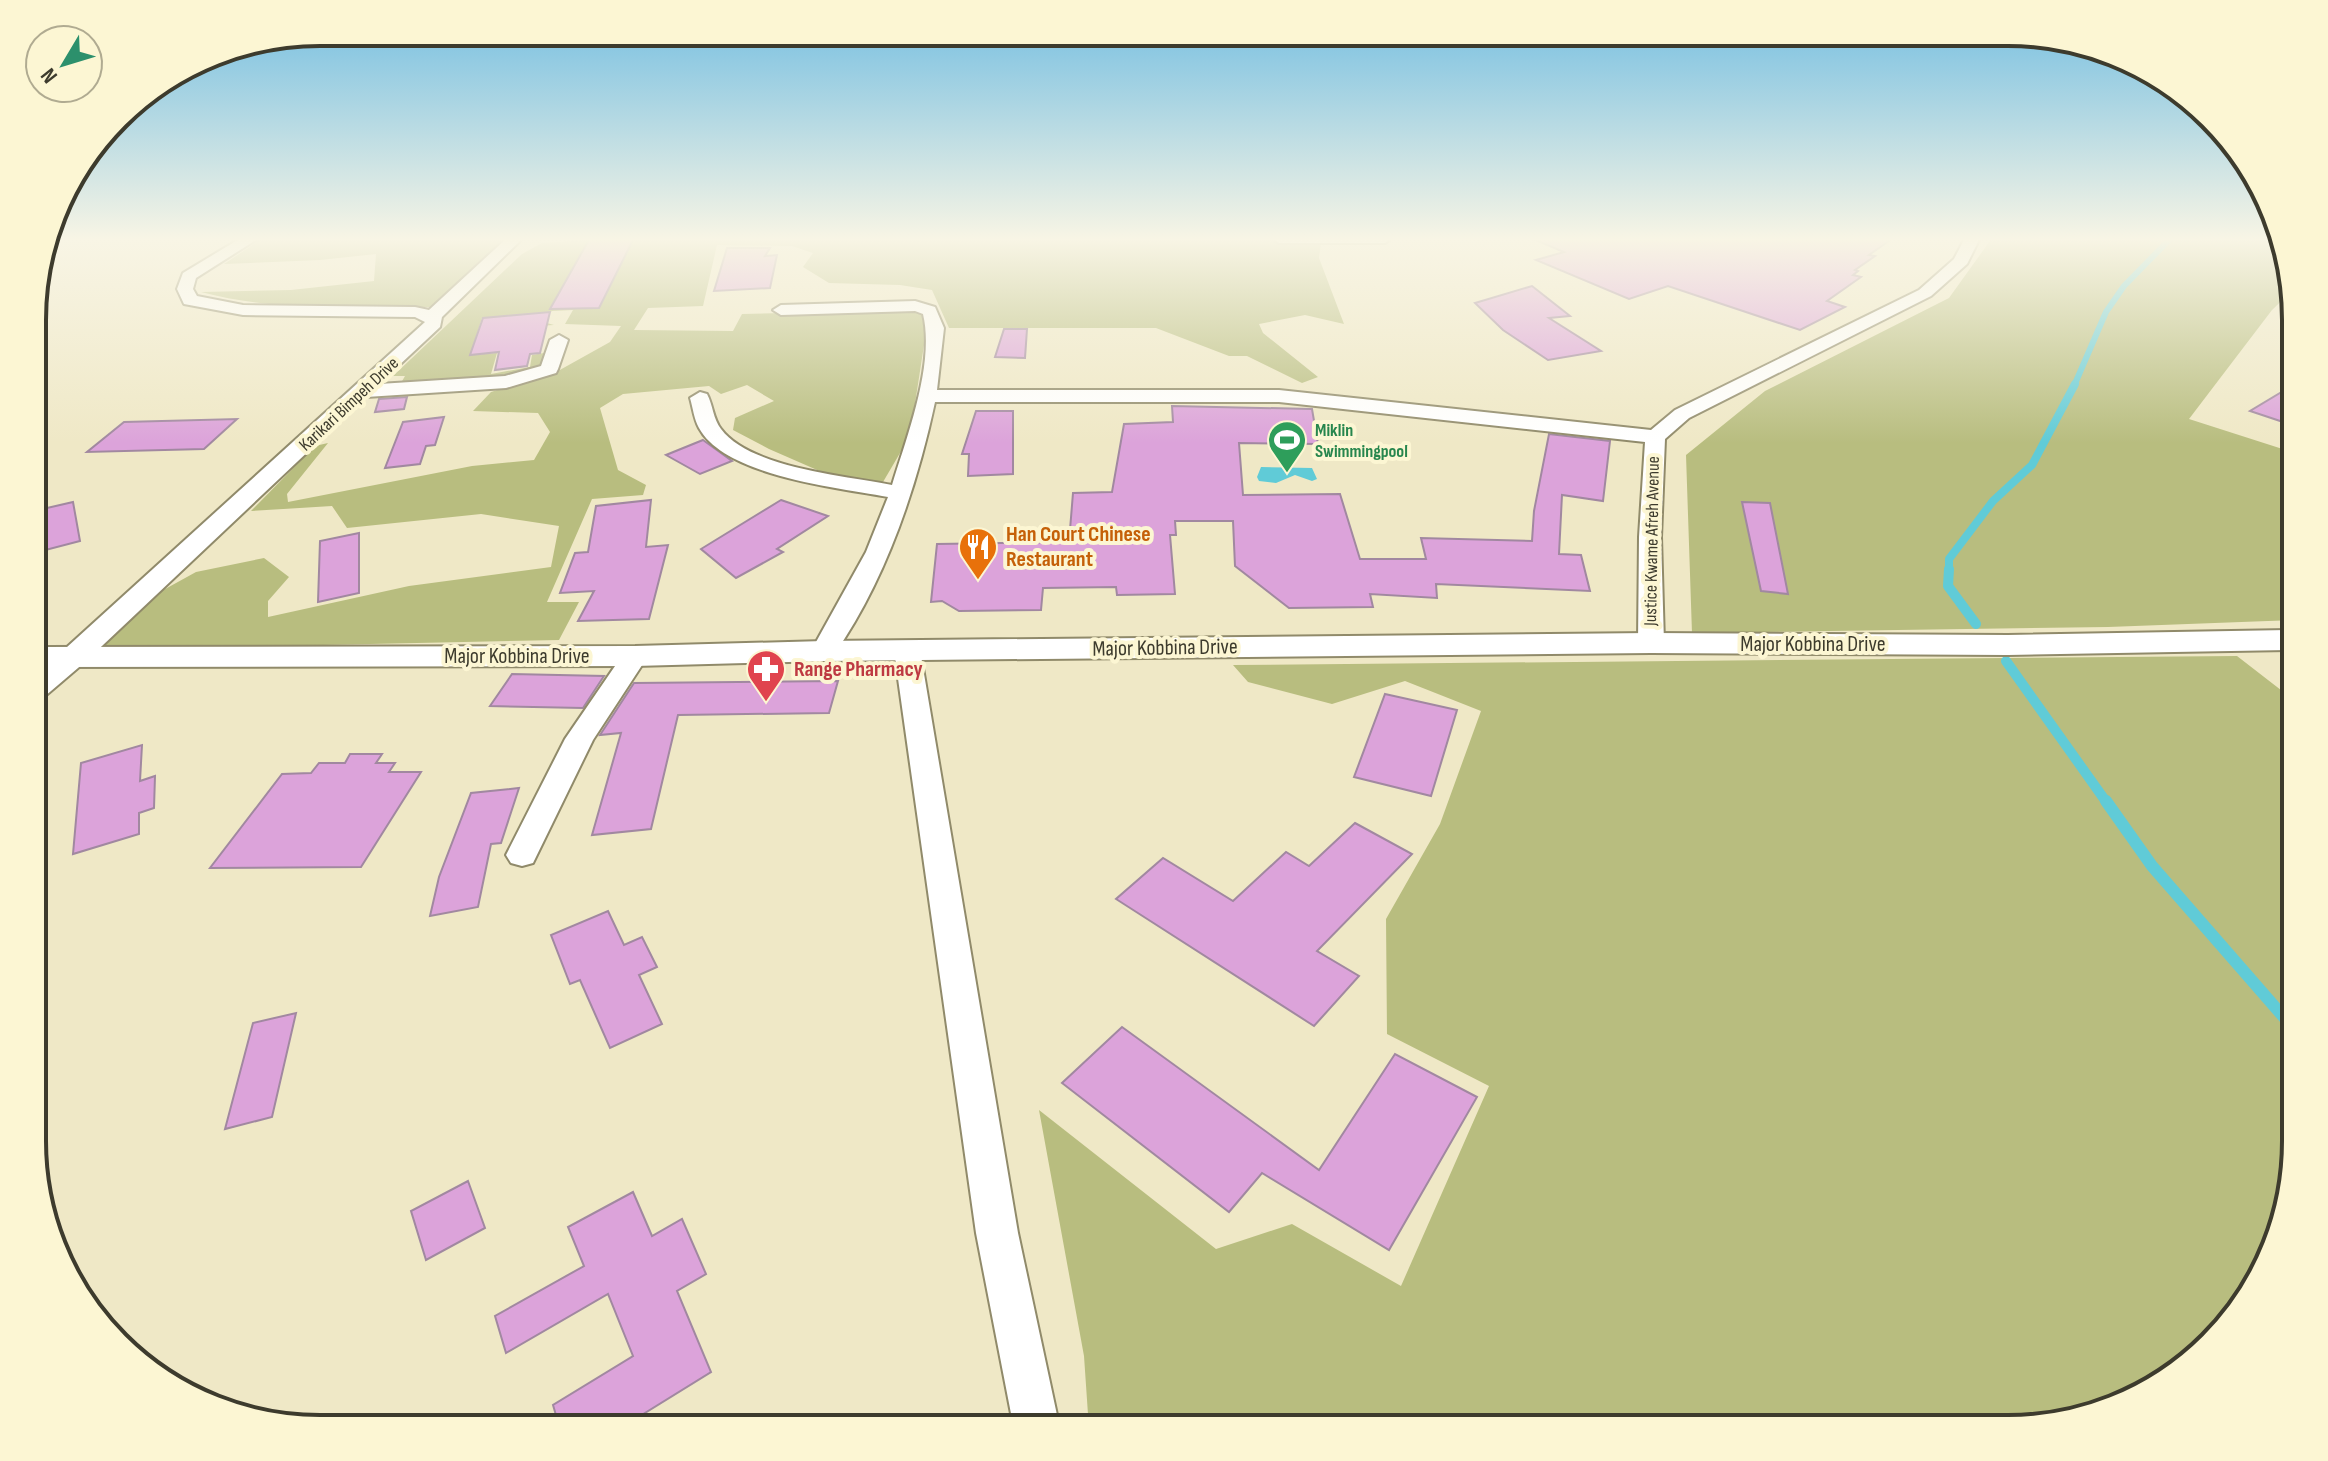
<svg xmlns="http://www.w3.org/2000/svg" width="2328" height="1461" font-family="'Sofia Sans Condensed',sans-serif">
<rect width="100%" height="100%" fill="#efe8c6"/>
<!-- green -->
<g fill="#b8bd7f">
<path d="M263,238H511L434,307C357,306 276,312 201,292L291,290L374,281L376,254L320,260L224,264Z"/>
<path d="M620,238H1224L1321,243L1319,258L1344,324L1305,315L1259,324L1263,333L1318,377L1302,383L1247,356H1229L1156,328H949L932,290L900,285L829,283L803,267L813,253L792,246L717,245L703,306L648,308L634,330L733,331L742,314L923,310L926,332L910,436L883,482L824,473L769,449L733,430L735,418L774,401L747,385L721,394L709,386L623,394L600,408L618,470L646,485L643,495L592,499L547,602H579L559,640L96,650L147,599L196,572L264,558L289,577L268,601V617L409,586L551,567L559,526L481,514L347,528L332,506L251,511L315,446L328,443L287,494L288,502L472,466L534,460L550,432L538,413L473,411L491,392L558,371L610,342L621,326L565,324L573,310L552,311L542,316L543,322L554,325L521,327L529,314L482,318L470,355L497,353L491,374L530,367L532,355L544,353L540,367C510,385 438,381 401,383L405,376H393L522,254L542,243Z"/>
<polygon points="1992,238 2276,238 2292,291 2272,310 2189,419 2295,453 2295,620 2108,627 1692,633 1686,455 1765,391 1949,298"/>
<polygon points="2237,656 2295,701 2295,1160 2248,1301 2152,1390 2027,1428 1089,1429 1084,1356 1039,1110 1216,1249 1292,1224 1401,1286 1489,1086 1387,1034 1386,919 1440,824 1481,711 1405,681 1332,704 1248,682 1233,665"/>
</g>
<!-- water -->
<polygon fill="#60cbd7" points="1261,467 1312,468 1317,479 1312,481 1295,475 1276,483 1259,481 1257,477"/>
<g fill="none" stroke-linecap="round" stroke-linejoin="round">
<!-- stream-far3 -->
<polyline stroke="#60cbd7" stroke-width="6" points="2074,386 2106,312 2124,286 2171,238"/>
<!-- stream-far2 -->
<polyline stroke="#60cbd7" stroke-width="8" points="1949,571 1949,559 1993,501 2032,465 2075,384"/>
<!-- stream-far1 -->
<g stroke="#60cbd7" stroke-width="10">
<polyline points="1949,569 1948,586 1976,624"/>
<polyline points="2006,661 2107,803"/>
</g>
<!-- stream -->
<polyline stroke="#60cbd7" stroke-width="12" points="2106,801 2152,866 2295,1030"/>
</g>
<!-- building -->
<g fill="#dca3da" stroke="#a188a0" stroke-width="2">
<polygon points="590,238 634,238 599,308 550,309"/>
<polygon points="1531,238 1893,238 1869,255 1875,256 1855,270 1858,271 1853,275 1861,277 1827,301 1845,307 1800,330 1668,286 1629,299 1536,260 1564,252"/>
<polygon points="727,248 770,248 765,256 777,255 770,288 714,291"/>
<polygon points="1532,286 1570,316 1549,318 1601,351 1548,360 1503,330 1475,303"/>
<polygon points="550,312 540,353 530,354 527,366 495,370 499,352 470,355 483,318"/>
<polygon points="1004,329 1027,329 1025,358 995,357"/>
<polygon points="2295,384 2295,426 2250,411"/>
<polygon points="407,397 404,409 375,412 379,399"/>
<polygon points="1172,406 1312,409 1318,444 1239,443 1243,495 1340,494 1360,559 1426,559 1421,538 1532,541 1534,511 1549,434 1610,441 1603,501 1562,495 1559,554 1581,555 1590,591 1436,584 1437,598 1370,594 1373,607 1289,608 1235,566 1233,521 1175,521 1176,535 1170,535 1175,594 1117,595 1116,587 1043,588 1041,610 959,611 942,601 931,602 937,544 1069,542 1073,493 1112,492 1124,424 1173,422"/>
<polygon points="976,411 1013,411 1013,474 968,476 969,454 962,454"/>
<polygon points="444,417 435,445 426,446 420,464 385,468 403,422"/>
<polygon points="237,419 204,449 87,452 124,422"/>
<polygon points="703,440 732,461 700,474 666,455"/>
<polygon points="651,500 646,547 668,545 649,619 578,621 594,591 560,593 575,553 588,552 596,506"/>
<polygon points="781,500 828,516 777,549 783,552 736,578 701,549"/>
<polygon points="73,502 80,541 34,553 34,511"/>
<polygon points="1742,502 1770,503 1788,594 1761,591"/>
<polygon points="359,533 359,593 318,602 320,541"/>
<polygon points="512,674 604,676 583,708 490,706"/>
<polygon points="838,681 829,713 678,715 651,829 592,835 621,733 600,735 634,683"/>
<polygon points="1385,694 1457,710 1431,796 1354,777"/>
<polygon points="142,745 140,781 155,776 154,808 139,813 139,834 73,854 81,763"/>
<polygon points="350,754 382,754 376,763 395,763 389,772 421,772 361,867 210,868 282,774 311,773 319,763 345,763"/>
<polygon points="519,788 501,843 491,844 478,907 430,916 439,877 471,793"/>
<polygon points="1355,823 1412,854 1317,951 1359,976 1314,1026 1116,899 1163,858 1233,901 1286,852 1309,866"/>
<polygon points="608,911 624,945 642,937 657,967 639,975 662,1024 610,1048 580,980 570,984 551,935"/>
<polygon points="296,1013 272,1117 225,1129 253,1023"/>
<polygon points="1122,1027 1319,1170 1395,1054 1477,1097 1389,1250 1262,1173 1229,1212 1062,1083"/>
<polygon points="468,1181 485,1228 426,1260 411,1211"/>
<polygon points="633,1192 652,1236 682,1219 706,1274 677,1291 711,1372 619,1429 560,1429 553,1405 633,1356 608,1294 506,1353 495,1316 584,1266 568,1227"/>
</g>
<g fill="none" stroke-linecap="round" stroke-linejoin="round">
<defs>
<g id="minor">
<polygon points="241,238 259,238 196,278 193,289 197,296 243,305 415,307 429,310 507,238 523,238 442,317 440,327 379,384 505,376 541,366 550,340 559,335 568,340 558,369 556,373 506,388 366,397 85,662 44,697 34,699 34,677 425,322 415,317 243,315 184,304 177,289 183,273"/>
<polygon points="1272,238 1392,238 1385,243 1279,243"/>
<path d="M1965,238H1980L1967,264L1931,296L1689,418L1665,439L1661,537L1664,643L1660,648H1642L1638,643L1639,537L1645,442L1279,402H935C916,490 885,582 833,656H815L811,651L866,552L888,497C838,488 725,476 699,428C694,419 693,408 690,398L700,392L707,394C713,405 713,419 721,429C750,468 846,476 892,485C907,436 935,364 923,314L915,311L781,315L773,310L781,305L915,301L935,307L944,328L937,390H1279L1651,430L1675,410L1919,290L1954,259Z"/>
<polygon points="907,642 916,645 920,650 1018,1233 1060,1429 1014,1429 976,1233 894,650 898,645"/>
<polygon points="635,648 644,650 648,656 593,740 533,863 522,866 511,863 506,855 565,739 626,650"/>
</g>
<polygon id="tertiary" points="2295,630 2295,650 2008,655 1651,653 824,661 635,666 34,667 34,647 635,646 824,641 1651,633 2008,635"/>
</defs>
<!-- minor casing -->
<use href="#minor" stroke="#908a6a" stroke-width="4"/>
<!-- tertiary casing -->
<use href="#tertiary" stroke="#908a6a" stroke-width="4"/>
<!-- minor -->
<use href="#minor" fill="#fff" fill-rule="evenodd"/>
<!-- tertiary -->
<use href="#tertiary" fill="#fff" fill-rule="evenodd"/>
</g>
<!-- sky -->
<linearGradient id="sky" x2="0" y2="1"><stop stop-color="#71bde1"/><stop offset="0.54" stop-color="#f8f5e5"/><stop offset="1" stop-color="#f8f5e5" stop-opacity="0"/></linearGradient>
<rect width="2328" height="443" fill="url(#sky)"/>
<!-- icons -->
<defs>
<symbol id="stadium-pin" viewBox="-11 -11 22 30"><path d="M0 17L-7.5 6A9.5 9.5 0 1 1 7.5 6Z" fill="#2e9e5b" stroke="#fcf6d3"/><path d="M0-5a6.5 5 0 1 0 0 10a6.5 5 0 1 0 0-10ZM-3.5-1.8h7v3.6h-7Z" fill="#fff"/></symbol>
<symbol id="restaurant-pin" viewBox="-11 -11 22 30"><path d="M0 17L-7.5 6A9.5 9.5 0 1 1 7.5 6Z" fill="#e8710a" stroke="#fcf6d3"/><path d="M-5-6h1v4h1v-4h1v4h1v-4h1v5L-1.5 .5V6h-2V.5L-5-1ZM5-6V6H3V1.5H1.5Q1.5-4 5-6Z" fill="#fff"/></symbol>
<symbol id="pharmacy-pin" viewBox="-11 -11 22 30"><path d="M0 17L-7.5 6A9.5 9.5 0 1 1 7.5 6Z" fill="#e0444e" stroke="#fcf6d3"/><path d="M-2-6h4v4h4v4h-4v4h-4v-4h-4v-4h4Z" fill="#fff"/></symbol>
</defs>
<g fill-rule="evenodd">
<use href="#stadium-pin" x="1265" y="418" width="44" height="60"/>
<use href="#restaurant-pin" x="956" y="525" width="44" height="60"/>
<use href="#pharmacy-pin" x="744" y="647" width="44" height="60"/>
</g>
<g text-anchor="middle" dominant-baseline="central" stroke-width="8" stroke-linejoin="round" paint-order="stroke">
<!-- far-street labels -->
<g font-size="18" fill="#3d3b2d" stroke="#fcf6d3">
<text transform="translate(349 404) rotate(-43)">Karikari Bimpeh Drive</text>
<text transform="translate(1652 541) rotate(-89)">Justice Kwame Afreh Avenue</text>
</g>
<!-- far-leisure labels -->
<g font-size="18" font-weight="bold" fill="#27864d" stroke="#fcf6d3" text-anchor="start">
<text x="1315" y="430">Miklin<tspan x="1315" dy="21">Swimmingpool</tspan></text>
</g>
<!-- food labels -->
<g font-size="22" font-weight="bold" fill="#c56008" stroke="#fcf6d3" text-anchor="start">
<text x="1006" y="534">Han Court Chinese<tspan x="1006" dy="25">Restaurant</tspan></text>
</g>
<!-- street labels -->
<g font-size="22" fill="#3d3b2d" stroke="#fcf6d3">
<text x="1813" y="644">Major Kobbina Drive</text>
<text transform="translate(1165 648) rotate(-1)">Major Kobbina Drive</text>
<text x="517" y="656">Major Kobbina Drive</text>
</g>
<!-- health labels -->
<g font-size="22" font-weight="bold" fill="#be3a42" stroke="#fcf6d3" text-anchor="start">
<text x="794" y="669">Range Pharmacy</text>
</g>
</g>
<!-- crop -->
<path d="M0 0H2328V1461H0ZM320 46H2008A274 274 0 0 1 2282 320V1141A274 274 0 0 1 2008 1415H320A274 274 0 0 1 46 1141V320A274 274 0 0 1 320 46Z" fill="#fcf6d3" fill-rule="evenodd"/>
<path fill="none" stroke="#3d3b2d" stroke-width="4" d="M320 46H2008A274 274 0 0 1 2282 320V1141A274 274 0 0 1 2008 1415H320A274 274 0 0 1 46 1141V320A274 274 0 0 1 320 46Z"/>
<!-- north arrow -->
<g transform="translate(64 64) rotate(232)"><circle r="38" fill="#fcf6d3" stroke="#b0ab91" stroke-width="2"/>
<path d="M0-6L14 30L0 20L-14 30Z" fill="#2c906c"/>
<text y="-12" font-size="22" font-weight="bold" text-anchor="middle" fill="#3d3b2d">N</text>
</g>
</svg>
